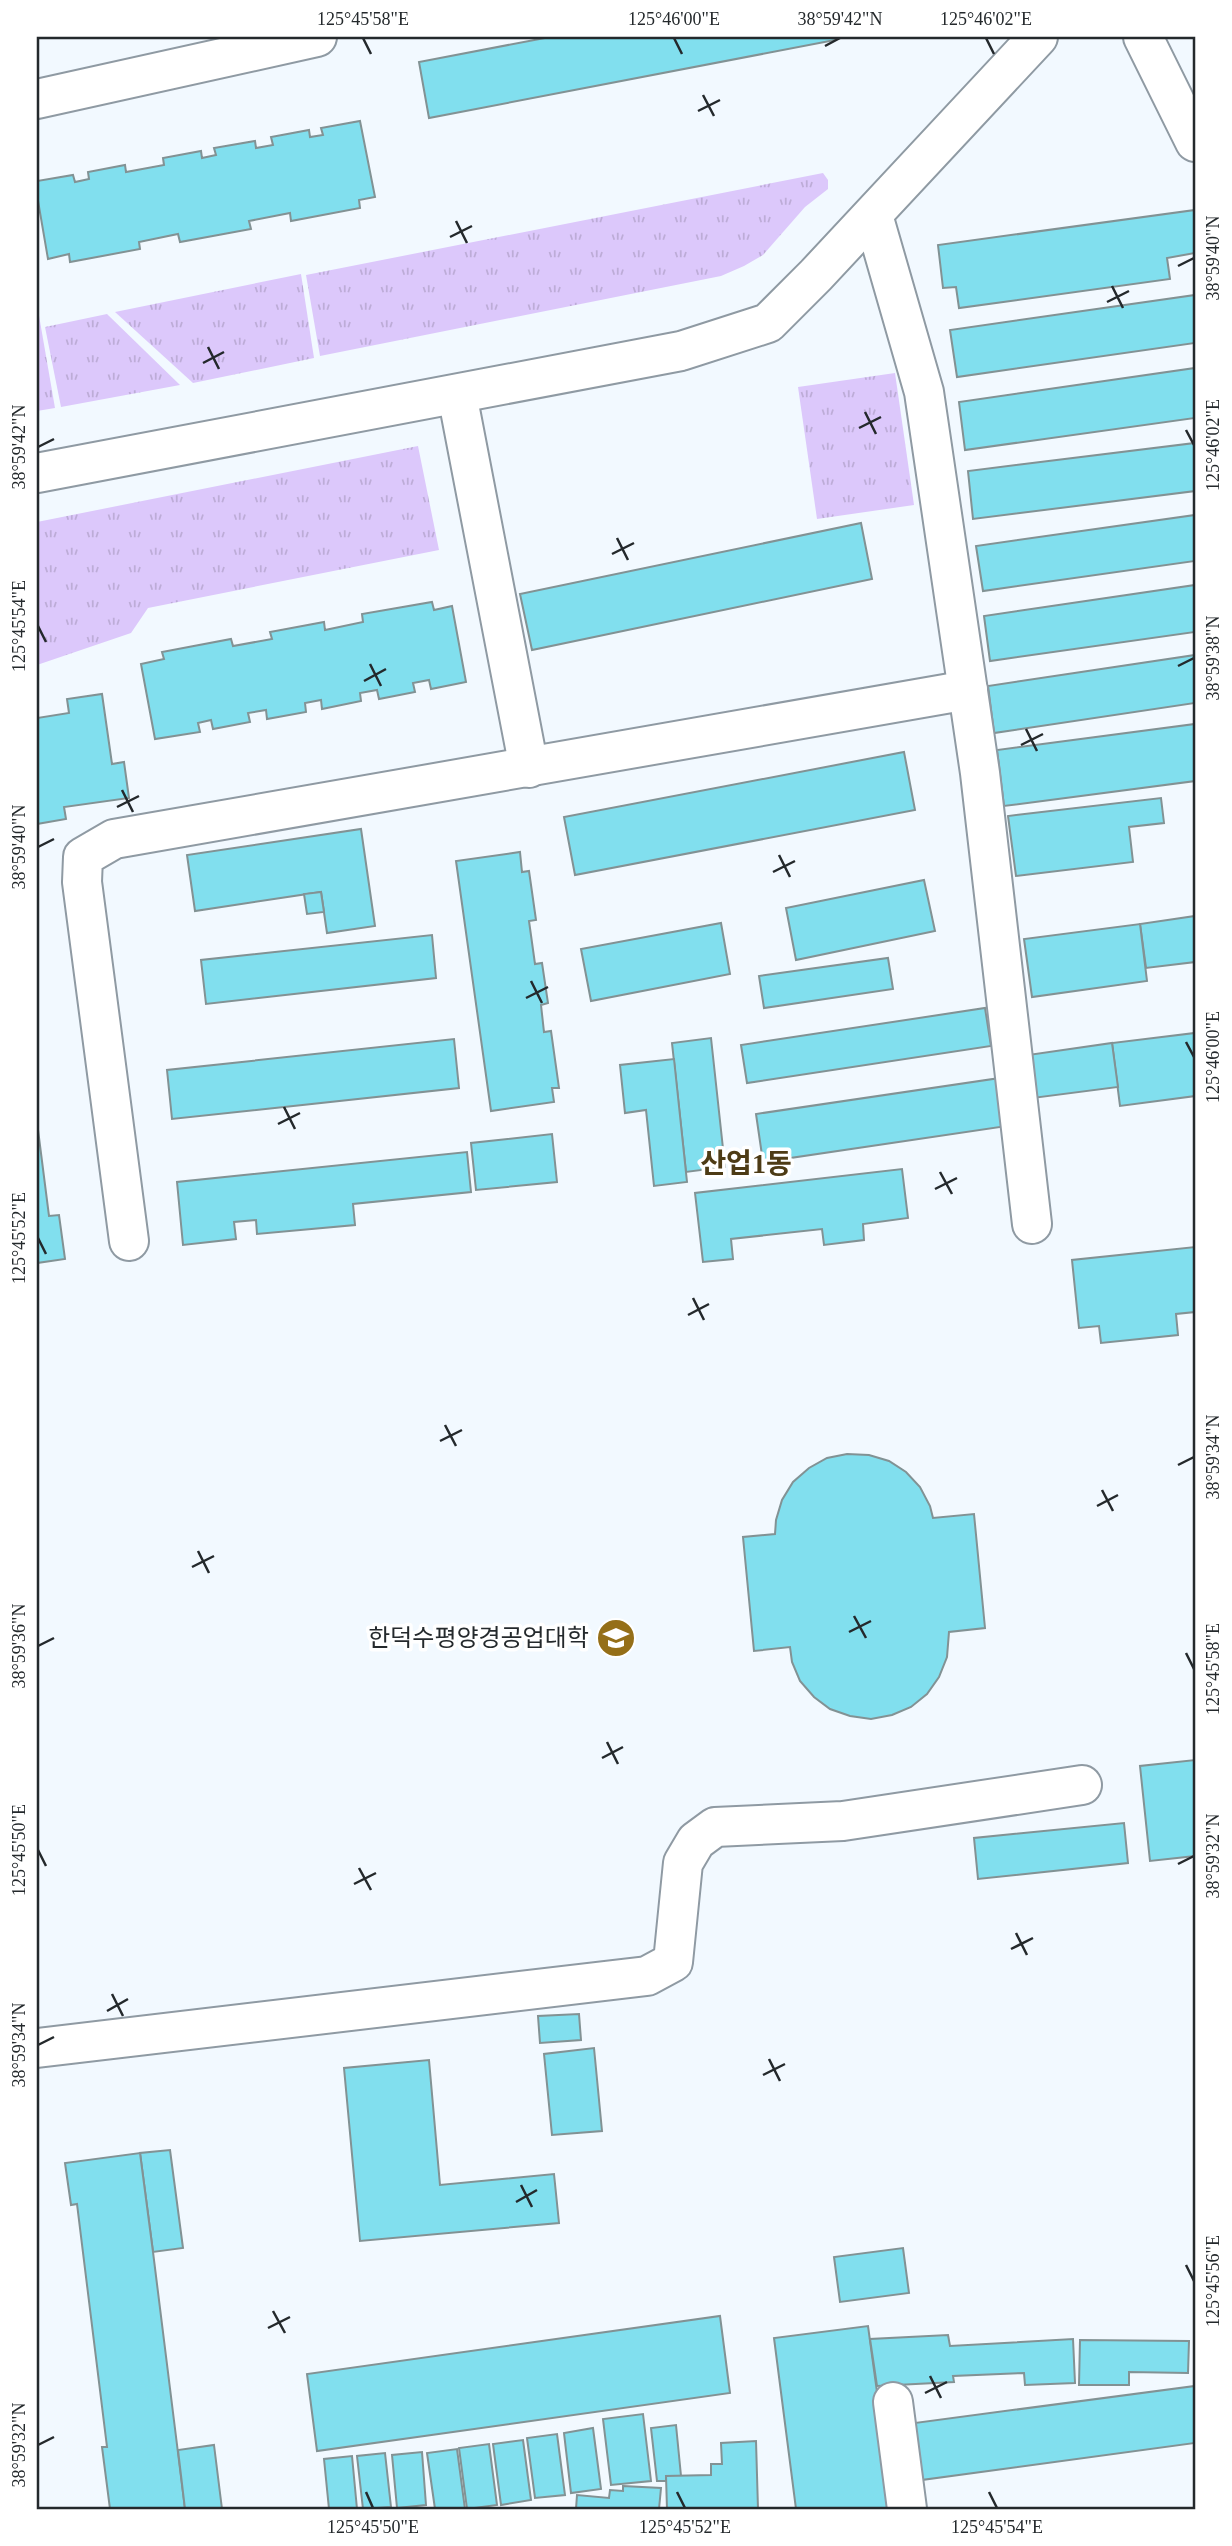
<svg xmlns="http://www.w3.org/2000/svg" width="1232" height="2546" font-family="'Times New Roman','Noto Sans KR',serif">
<defs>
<pattern id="grass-tufts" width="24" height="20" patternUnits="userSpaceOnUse" patternTransform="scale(1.75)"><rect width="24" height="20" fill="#dcc8fb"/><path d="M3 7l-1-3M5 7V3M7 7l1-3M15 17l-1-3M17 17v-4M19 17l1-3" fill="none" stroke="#bdacd7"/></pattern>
</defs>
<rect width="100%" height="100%" fill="#f2f9ff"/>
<!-- grass -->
<g fill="url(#grass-tufts)">
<polygon points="823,173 828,180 828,189 805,207 763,255 744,266 721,276 320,356 306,275"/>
<polygon points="301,274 314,358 193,383 115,312"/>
<polygon points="37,304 55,408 37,411"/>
<polygon points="107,314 180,385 61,407 45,327"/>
<polygon points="895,373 914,505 817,519 798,387"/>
<polygon points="418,446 439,550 148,608 131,633 37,665 37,522"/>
</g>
<!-- building -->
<g fill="#81dfee" stroke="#829294" stroke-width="2">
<polygon points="550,37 834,37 835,40 429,118 419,62"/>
<polygon points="360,121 375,197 359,200 360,208 291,221 290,213 249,221 251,229 180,242 178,234 139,242 140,249 70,262 69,254 48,259 37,195 37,181 73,175 75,182 89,179 88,172 125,165 126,172 164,165 163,158 201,151 202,158 216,155 214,148 255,141 256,148 273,145 271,137 309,130 310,137 323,135 321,128"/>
<polygon points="1195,210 1195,253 1167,258 1170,279 959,308 956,287 943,288 938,245"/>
<polygon points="1195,295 1195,343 957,377 950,330"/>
<polygon points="1195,368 1195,418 965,450 959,402"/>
<polygon points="1195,443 1195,491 973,519 968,471"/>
<polygon points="1195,515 1195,561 983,591 976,546"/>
<polygon points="861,523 872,579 532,650 520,594"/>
<polygon points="1195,585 1195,632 990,661 984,616"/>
<polygon points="432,602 434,610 452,606 466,682 431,689 429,680 413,683 415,692 379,699 377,690 360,693 361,701 322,709 321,700 305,703 306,712 267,719 266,710 248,713 250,722 213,729 211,720 198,723 200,732 155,739 141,664 164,659 162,652 231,639 233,646 272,639 270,632 324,622 325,630 363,622 362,614"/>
<polygon points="1195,655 1195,703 994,733 988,686"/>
<polygon points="102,694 112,764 124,762 129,798 64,807 66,819 37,824 37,718 69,713 67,699"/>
<polygon points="1195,724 1195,781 1004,806 997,750"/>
<polygon points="904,752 915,810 575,875 564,817"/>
<polygon points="1161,798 1164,823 1129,827 1133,862 1016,876 1008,816"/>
<polygon points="361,829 375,926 327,933 321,892 195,911 187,855"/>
<polygon points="520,852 522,872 529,871 536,920 529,921 535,964 542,963 548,1003 541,1005 544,1032 551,1031 559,1088 552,1088 554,1102 491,1111 456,861"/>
<polygon points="924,880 935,931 796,960 786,908"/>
<polygon points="321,892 324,912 307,914 304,894"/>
<polygon points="1195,916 1195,962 1146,968 1140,924"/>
<polygon points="721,923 730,974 591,1001 581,949"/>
<polygon points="1140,924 1147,981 1032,997 1024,939"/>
<polygon points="432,935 436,978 206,1004 201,960"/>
<polygon points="888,958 893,989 764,1008 759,976"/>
<polygon points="985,1008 991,1046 747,1083 741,1045"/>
<polygon points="1195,1033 1195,1096 1120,1106 1112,1043"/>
<polygon points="711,1038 725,1167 686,1172 672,1043"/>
<polygon points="454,1039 459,1088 172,1119 167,1070"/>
<polygon points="1112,1043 1118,1087 1033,1098 1028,1055"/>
<polygon points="674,1059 687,1182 654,1186 646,1110 625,1113 620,1065"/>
<polygon points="1000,1078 1007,1126 763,1162 756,1114"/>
<polygon points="37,1122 49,1216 59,1215 65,1259 37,1263"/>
<polygon points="552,1134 557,1182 476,1190 471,1143"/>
<polygon points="467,1152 471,1192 353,1204 355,1225 257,1234 256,1220 234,1222 236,1239 183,1245 177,1182"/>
<polygon points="902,1169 908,1218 863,1224 864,1240 824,1245 822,1229 731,1239 733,1259 703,1262 695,1193"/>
<polygon points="1195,1247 1195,1312 1176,1314 1178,1335 1101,1343 1099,1326 1079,1328 1072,1260"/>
<polygon points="847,1454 869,1455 889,1461 906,1472 920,1487 930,1506 933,1518 974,1514 985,1628 949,1632 947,1657 939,1677 927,1694 911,1707 892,1715 871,1719 850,1716 830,1709 814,1697 800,1681 792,1662 790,1647 754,1651 743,1537 775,1534 776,1520 782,1500 793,1482 809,1468 827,1458"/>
<polygon points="1195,1760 1195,1856 1150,1861 1140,1766"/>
<polygon points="1124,1823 1128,1863 978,1879 974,1838"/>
<polygon points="579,2014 581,2040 540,2043 538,2016"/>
<polygon points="594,2048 602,2131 552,2135 544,2054"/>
<polygon points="429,2060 440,2185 554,2174 559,2223 360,2241 344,2068"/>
<polygon points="170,2150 183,2248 153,2252 140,2153"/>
<polygon points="140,2153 153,2252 185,2509 110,2509 102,2447 107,2447 77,2204 71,2205 65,2163"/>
<polygon points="903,2248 909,2293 840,2302 834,2257"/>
<polygon points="720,2316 730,2393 317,2451 307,2374"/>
<polygon points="868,2326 893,2509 796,2509 774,2338"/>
<polygon points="948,2335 950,2346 1073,2339 1075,2383 1025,2385 1024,2373 953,2376 954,2382 877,2386 870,2339"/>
<polygon points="1080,2340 1189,2341 1188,2373 1129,2372 1129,2385 1079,2385"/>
<polygon points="1195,2386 1195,2443 914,2481 907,2424"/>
<polygon points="643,2414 651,2481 611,2485 603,2419"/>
<polygon points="676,2425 681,2476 666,2476 666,2481 657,2481 651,2428"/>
<polygon points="593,2428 601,2489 571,2493 564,2433"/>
<polygon points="557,2434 565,2495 535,2498 527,2438"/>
<polygon points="523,2440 531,2500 501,2505 493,2444"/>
<polygon points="756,2441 758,2509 667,2509 666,2476 711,2475 711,2464 722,2464 721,2443"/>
<polygon points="489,2444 497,2505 467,2509 459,2448"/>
<polygon points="214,2445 222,2509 185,2509 178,2450"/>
<polygon points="457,2449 465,2509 435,2509 427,2453"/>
<polygon points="422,2452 426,2505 397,2508 392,2455"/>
<polygon points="385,2453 391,2507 363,2509 357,2456"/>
<polygon points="352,2456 357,2509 329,2509 324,2459"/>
<polygon points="623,2486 661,2488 659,2509 576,2509 577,2495 609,2498 610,2490 623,2491"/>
</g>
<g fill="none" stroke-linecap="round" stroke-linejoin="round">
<defs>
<g id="street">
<polyline points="1143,37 1195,142"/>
<polyline points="37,99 317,37"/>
<polyline points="873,215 924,392 980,773 1032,1224"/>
<polyline points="457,394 529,768"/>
<polyline points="129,1241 82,882 83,857 114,839 968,690"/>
<polyline points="37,2048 647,1976 673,1962 683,1863 696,1841 715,1827 843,1821 1082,1785"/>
<polyline points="893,2402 907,2509"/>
</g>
<polyline id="secondary" points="37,473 681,351 768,323 816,275 1038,37"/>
</defs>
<!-- street casing -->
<use href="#street" stroke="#8f9aa3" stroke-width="42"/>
<!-- secondary casing -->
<use href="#secondary" stroke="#8f9aa3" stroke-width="42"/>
<!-- street -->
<use href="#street" stroke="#fff" stroke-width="38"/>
<!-- secondary -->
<use href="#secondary" stroke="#fff" stroke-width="38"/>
</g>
<!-- ticks -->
<path fill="none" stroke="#24292c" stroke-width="2.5" d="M363,38L371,54M674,38L682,54M986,38L994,54M825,46L840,38M703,95L714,116M698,111L720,100M456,221L467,243M450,237L472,226M1178,266L1194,258M1112,286L1123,308M1107,302L1129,291M208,347L219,369M203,363L224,352M865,412L876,434M859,428L881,417M1186,430L1194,445M38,447L54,439M617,538L628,560M612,554L634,543M38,626L46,642M370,664L381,686M1178,666L1194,658M364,681L386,669M1026,729L1037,751M1021,745L1043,734M122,790L133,812M117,807L139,796M38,847L54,839M779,855L790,877M773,872L795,861M531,981L542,1003M526,998L548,987M1186,1042L1194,1057M284,1107L295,1129M278,1124L300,1113M940,1172L952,1194M935,1189L957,1178M38,1238L46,1254M693,1298L704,1320M688,1315L709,1304M445,1425L456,1446M440,1441L462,1430M1178,1465L1194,1457M1102,1490L1113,1511M1097,1506L1118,1495M198,1551L209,1573M192,1567L214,1556M854,1616L866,1638M849,1632L871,1621M38,1646L54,1638M1186,1653L1194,1669M607,1742L618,1764M602,1758L623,1747M38,1850L46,1866M1178,1864L1194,1856M359,1868L371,1890M354,1884L376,1873M1016,1933L1027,1955M1011,1949L1033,1938M112,1994L123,2016M107,2011L128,1999M38,2045L54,2037M769,2059L780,2081M763,2075L785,2064M521,2185L532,2207M516,2202L537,2190M1186,2265L1194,2281M273,2311L285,2333M268,2328L290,2317M930,2376L941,2398M925,2393L947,2382M38,2445L54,2437M366,2492L373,2508M677,2492L685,2508M989,2492L997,2508"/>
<!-- icons -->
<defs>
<symbol id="university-disc" viewBox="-11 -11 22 22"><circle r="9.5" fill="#956f18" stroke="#fff"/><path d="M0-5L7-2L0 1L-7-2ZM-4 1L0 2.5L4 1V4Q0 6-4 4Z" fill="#fff"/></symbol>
</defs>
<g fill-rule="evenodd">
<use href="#university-disc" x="594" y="1616" width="44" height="44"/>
</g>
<g text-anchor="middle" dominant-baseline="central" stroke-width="7" stroke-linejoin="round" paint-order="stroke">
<!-- poi labels -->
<g font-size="24" fill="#24292c" stroke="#fff" text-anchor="end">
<text x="589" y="1638">한덕수평양경공업대학</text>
</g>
<!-- quarter labels -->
<g font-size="28" font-weight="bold" fill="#4d3b15" stroke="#fff">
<text x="746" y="1163">산업1동</text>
</g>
</g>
<!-- border -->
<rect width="1232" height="2546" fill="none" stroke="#ffffff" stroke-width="77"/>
<rect x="38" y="38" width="1156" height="2470" fill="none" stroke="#24292c" stroke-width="2.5"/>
<g font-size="18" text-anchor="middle" fill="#24292c">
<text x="363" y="25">125°45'58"E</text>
<text x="674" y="25">125°46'00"E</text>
<text x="840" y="25">38°59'42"N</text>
<text x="986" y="25">125°46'02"E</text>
<text transform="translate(1213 258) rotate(-90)" y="6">38°59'40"N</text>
<text transform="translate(1213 445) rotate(-90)" y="6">125°46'02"E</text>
<text transform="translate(19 447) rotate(-90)" y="6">38°59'42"N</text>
<text transform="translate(19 626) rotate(-90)" y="6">125°45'54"E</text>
<text transform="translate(1213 658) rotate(-90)" y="6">38°59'38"N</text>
<text transform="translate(19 847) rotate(-90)" y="6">38°59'40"N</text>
<text transform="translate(1213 1057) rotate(-90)" y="6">125°46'00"E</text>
<text transform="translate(19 1238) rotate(-90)" y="6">125°45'52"E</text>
<text transform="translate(1213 1457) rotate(-90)" y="6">38°59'34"N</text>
<text transform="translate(19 1646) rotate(-90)" y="6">38°59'36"N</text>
<text transform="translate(1213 1669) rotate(-90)" y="6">125°45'58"E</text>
<text transform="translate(19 1850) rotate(-90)" y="6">125°45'50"E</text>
<text transform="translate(1213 1856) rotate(-90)" y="6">38°59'32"N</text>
<text transform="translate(19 2045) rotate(-90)" y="6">38°59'34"N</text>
<text transform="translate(1213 2281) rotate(-90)" y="6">125°45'56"E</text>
<text transform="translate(19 2445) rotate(-90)" y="6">38°59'32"N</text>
<text x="373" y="2533">125°45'50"E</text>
<text x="685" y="2533">125°45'52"E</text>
<text x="997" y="2533">125°45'54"E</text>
</g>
</svg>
